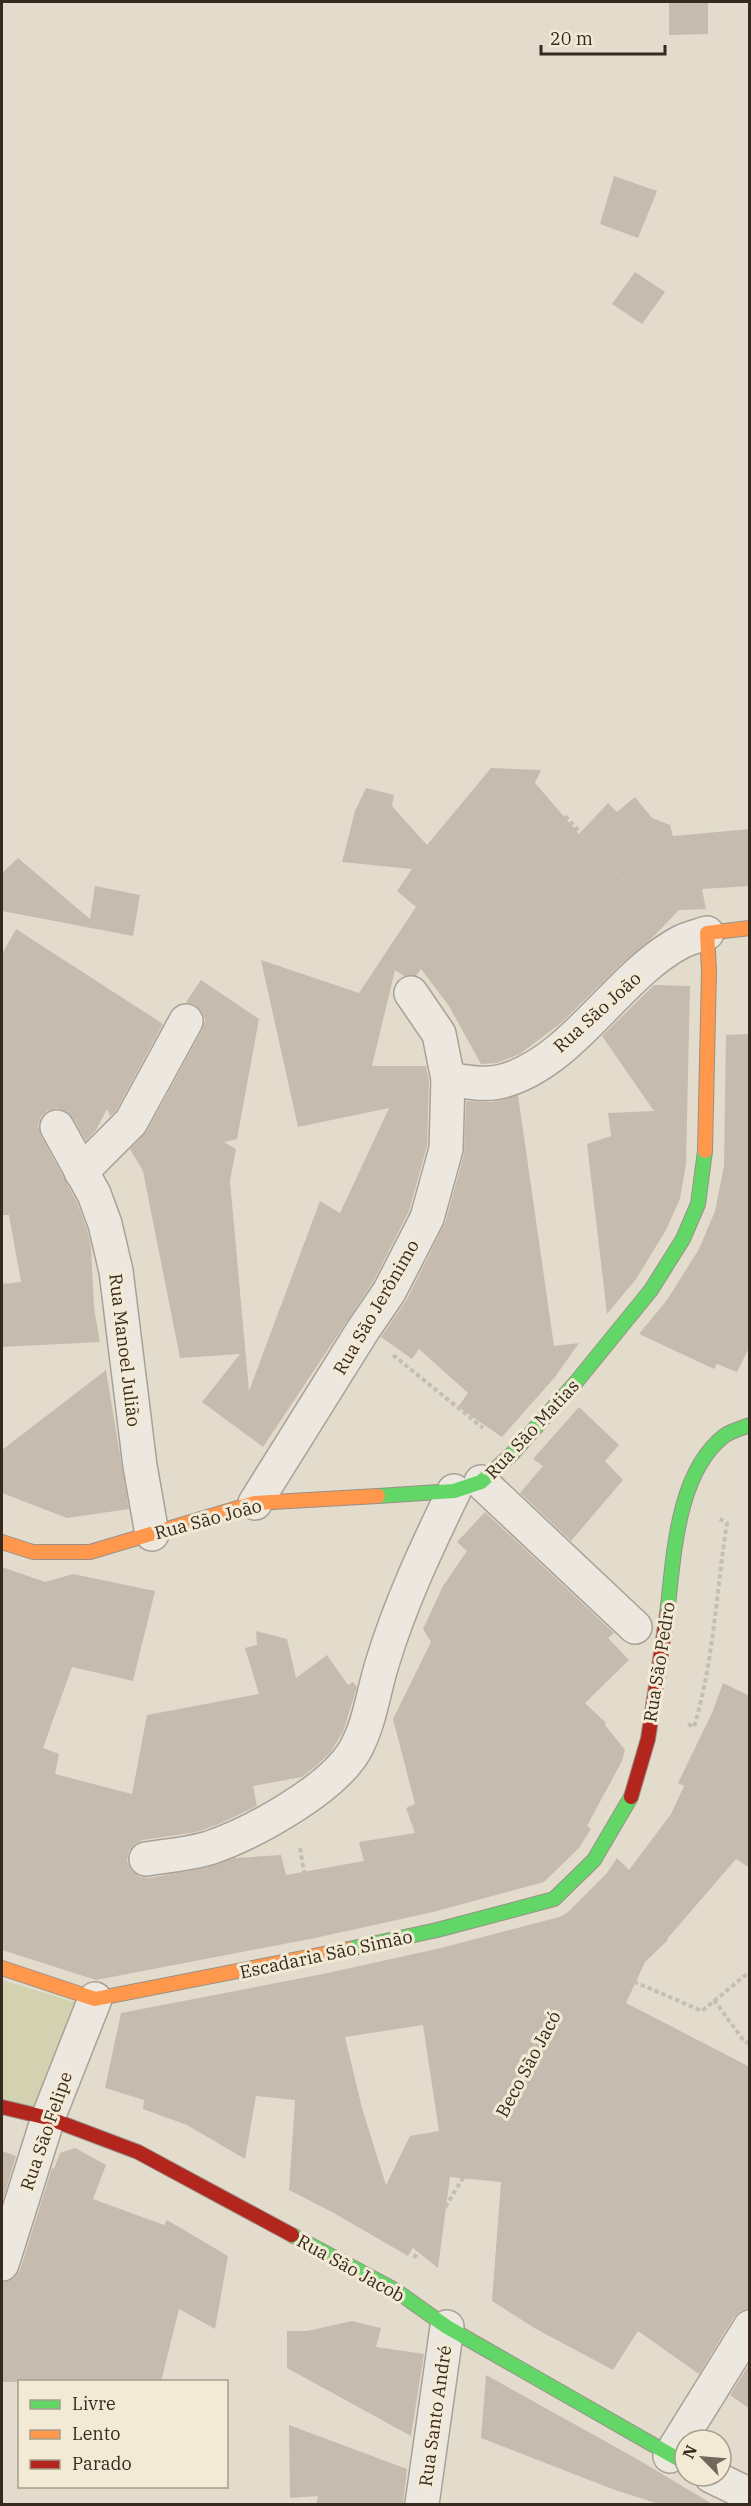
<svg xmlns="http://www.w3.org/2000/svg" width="751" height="2506" font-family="'IBM Plex Serif',serif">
<rect width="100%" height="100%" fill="#e3dccd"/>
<!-- green -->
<polygon fill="#d2d2b1" points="2,1980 84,2005 39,2111 2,2099"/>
<!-- building -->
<g fill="#c6bbaf" fill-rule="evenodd">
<polygon points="669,2 708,2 708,34 669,35"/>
<polygon points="614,176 657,191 638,238 600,224"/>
<polygon points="635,272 665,292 642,324 612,304"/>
<polygon points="491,768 541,770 535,783 579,834 608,803 617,812 635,797 652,818 670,825 673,836 750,829 750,886 702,889 706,909 679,910 652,938 623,962 561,1023 520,1054 497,1063 481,1064 449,1006 421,969 416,976 404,976 395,970 372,1066 426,1066 429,1081 427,1146 409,1211 373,1282 263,1447 202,1402 240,1354 180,1358 143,1171 130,1149 147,1131 202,1030 205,1020 202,1012 195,1005 186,1002 201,980 259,1019 237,1139 224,1142 236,1149 230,1181 249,1391 320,1201 340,1213 389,1108 298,1127 261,960 359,993 416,907 397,891 412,869 342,862 355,811 366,788 394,795 392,806 427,845"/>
<polygon points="18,858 90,919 95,886 140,895 133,936 2,911 2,873"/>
<polygon points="16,929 163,1024 116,1111 110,1116 107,1109 96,1130 86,1141 73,1118 66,1111 57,1108 47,1111 41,1117 38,1126 41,1136 77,1202 87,1229 91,1246 94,1308 100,1342 2,1347 2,1284 21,1282 9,1215 2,1215 2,954"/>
<polygon points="654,985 690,986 686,1164 680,1199 666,1230 636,1279 607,1314 587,1144 611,1136 608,1113 654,1111 602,1036"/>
<polygon points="750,1034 750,1346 737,1372 717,1364 714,1369 639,1334 667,1300 699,1249 715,1211 724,1166 726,1035"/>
<polygon points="518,1095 554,1346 579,1343 555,1377 502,1437 458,1407 468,1393 419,1349 412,1359 381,1337 406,1301 445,1223 464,1154 466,1101 491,1102"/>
<polygon points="106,1370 129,1509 67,1518 2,1493 2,1450"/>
<polygon points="579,1407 619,1445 605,1461 623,1480 571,1541 520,1493 543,1466 533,1459"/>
<polygon points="485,1512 614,1633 608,1638 629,1660 585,1703 606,1723 605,1725 625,1750 622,1761 587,1826 591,1829 579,1848 544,1882 433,1912 315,1938 96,1980 2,1950 2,1567 45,1582 73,1574 155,1591 133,1681 72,1667 43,1748 59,1754 55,1774 132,1794 147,1715 259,1694 245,1648 257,1645 256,1631 287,1639 296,1678 327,1655 348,1685 353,1682 357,1687 343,1732 330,1753 316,1766 302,1777 253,1786 257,1806 219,1824 197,1832 143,1840 135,1844 129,1851 127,1861 132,1871 140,1877 149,1878 205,1868 235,1858 281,1855 286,1875 364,1861 359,1842 415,1833 406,1808 415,1804 393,1719 431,1642 423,1629 443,1586 467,1551 457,1542"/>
<path d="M723,1683L750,1696V1868L736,1859L667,1939L668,1940L645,1962L626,2003L750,2067V2308L741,2311L734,2317L699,2374L638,2331L613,2370L536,2329L492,2301L501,2182L450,2177L438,2268L413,2248L408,2256L332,2212L289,2190L295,2100L256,2096L245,2159L187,2125L143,2109L144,2100L105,2088L121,2013L323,1974L441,1948L559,1917L567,1913L607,1873L617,1858L629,1870L671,1814L684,1786L678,1783L712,1713ZM423,2025L439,2131L410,2136L386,2185L362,2108L345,2037Z"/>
<polygon points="75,2148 106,2165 93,2199 164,2225 167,2220 228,2256 215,2329 179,2309 161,2382 2,2382 2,2282 14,2278 20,2270 52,2168 54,2169 60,2153"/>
<polygon points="2,2151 16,2156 2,2203"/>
<polygon points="352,2321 381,2328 376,2347 424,2354 411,2436 287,2368 287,2331 307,2331"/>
<polygon points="750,2363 750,2409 730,2395"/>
<polygon points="486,2375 637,2459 714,2505 662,2505 615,2490 481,2438"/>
<polygon points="289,2425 407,2469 403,2505 316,2505 318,2496 290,2498"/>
</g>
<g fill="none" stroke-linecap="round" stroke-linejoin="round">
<defs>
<g id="street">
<path d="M448,1079C467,1082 485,1086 503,1081C573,1062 618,975 681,942C689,938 698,936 707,933"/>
<polyline points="57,1127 94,1194 105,1224 116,1271 140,1466 152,1534"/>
<polyline points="81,1172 131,1122 186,1021"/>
<polyline points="481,1482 635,1627"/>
<polyline points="255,1503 363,1330 389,1292 427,1218 446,1149 448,1079 439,1034 411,993"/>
<path d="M146,1859C166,1856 189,1854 209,1848C251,1834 332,1790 355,1750C370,1723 373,1693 382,1664C400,1604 427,1547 454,1491"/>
<polyline points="2,2264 48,2118 95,1999"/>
<polyline points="670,2456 750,2327"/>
<polyline points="711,2476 750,2495"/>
<polyline points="422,2504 447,2327"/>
</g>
<g id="fast">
<polyline points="378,1496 454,1491 481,1482 513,1453 577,1381 651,1290 683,1239 698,1204 705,1151"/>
<path d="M667,1614C674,1557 676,1474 724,1436C731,1431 742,1428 750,1425"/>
<polyline points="349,1949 437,1930 554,1899 594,1860 631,1797"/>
<polyline points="292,2235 395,2290 447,2327 685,2463"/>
</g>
<g id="slow">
<polyline points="705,1151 709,971 707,933 750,928"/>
<polyline points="2,1542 33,1552 90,1552 255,1503 378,1496"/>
<polyline points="2,1968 95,1999 349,1949"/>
</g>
<g id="jam">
<polyline points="631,1797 648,1739 667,1614"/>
<polyline points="2,2107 48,2118 138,2152 292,2235"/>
</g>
</defs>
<!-- street casing -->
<use href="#street" stroke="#a8a196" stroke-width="36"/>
<!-- fast casing -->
<use href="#fast" stroke="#989187" stroke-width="16"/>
<!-- slow casing -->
<use href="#slow" stroke="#989187" stroke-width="16"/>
<!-- jam casing -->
<use href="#jam" stroke="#989187" stroke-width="16"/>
<!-- path -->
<g stroke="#c4beb5" stroke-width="4" stroke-dasharray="4.5 3" stroke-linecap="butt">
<polyline points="565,816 656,915"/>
<polyline points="393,1355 483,1428"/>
<path d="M688,1724L694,1727C714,1660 716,1592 727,1523L718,1518"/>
<polyline points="300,1848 312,1920"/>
<polyline points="568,1932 584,1960"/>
<polyline points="714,2000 744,2041 750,2044"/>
<polyline points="414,2258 493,2129 584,1960 702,2011 748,1973"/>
</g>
<!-- street -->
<use href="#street" stroke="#ece7df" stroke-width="33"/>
<!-- fast -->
<use href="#fast" stroke="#63d668" stroke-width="14"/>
<!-- slow -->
<use href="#slow" stroke="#ff974d" stroke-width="14"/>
<!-- jam -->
<use href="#jam" stroke="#b3261e" stroke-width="14"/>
</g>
<g text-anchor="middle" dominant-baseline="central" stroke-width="6" stroke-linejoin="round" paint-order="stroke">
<!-- street labels -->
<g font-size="18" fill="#362a1f" stroke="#f3ead5">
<text transform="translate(597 1012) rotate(-42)">Rua São João</text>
<text transform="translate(376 1307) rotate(-60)">Rua São Jerônimo</text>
<text transform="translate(125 1350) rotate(83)">Rua Manoel Julião</text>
<text transform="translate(532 1429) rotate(-47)">Rua São Matias</text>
<text transform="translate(208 1519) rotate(-15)">Rua São João</text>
<text transform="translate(659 1662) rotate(-81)">Rua São Pedro</text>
<text transform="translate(326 1954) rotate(-12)">Escadaria São Simão</text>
<text transform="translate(528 2064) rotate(-62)">Beco São Jacó</text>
<text transform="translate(46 2131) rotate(-71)">Rua São Felipe</text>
<text transform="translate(351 2268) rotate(29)">Rua São Jacob</text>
<text transform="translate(435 2416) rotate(-82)">Rua Santo André</text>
</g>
</g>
<!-- border -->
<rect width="751" height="2506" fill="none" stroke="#362a1f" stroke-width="6"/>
<!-- legend -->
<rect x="18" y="2380" width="210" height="108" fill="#f3ead5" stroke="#a79d8c" stroke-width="1.5"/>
<rect x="30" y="2400" width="30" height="9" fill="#63d668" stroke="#a79d8c" stroke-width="1.5"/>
<text x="72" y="2410" font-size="18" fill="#362a1f">Livre</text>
<rect x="30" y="2430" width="30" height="9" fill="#ff974d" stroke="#a79d8c" stroke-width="1.5"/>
<text x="72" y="2440" font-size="18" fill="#362a1f">Lento</text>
<rect x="30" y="2460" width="30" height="9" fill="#b3261e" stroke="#a79d8c" stroke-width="1.5"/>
<text x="72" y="2470" font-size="18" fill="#362a1f">Parado</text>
<!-- north arrow -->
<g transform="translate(703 2458) rotate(295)"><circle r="28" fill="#f3ead5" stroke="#a79d8c" stroke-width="1.5"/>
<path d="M0-4.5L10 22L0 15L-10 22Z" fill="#73685c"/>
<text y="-9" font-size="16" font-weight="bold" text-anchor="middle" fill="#362a1f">N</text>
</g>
<!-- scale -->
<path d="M541 45v9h124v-9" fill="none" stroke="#362a1f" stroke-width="3"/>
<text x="550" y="45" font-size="18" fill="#362a1f" stroke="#f3ead5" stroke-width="4.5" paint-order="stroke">20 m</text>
</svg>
